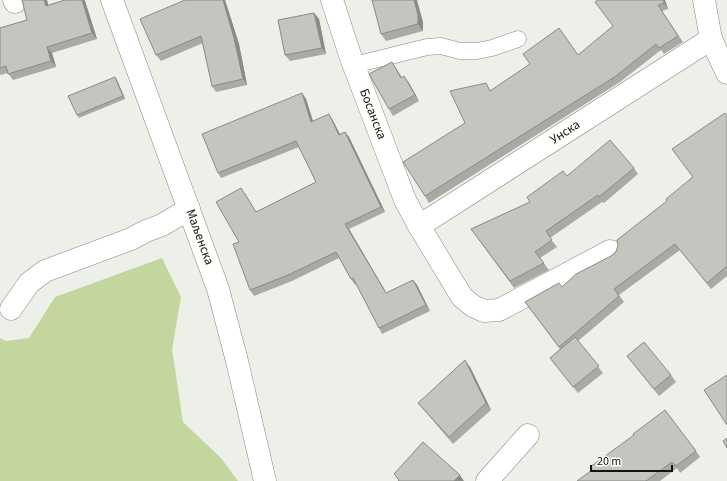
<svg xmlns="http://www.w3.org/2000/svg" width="727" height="481" font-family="'Source Sans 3',sans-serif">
<rect width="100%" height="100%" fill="#edf0e9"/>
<!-- green -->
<polygon fill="#c3d69e" points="162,258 181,297 172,349 183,422 221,458 238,481 0,481 0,338 6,341 29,338 55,297"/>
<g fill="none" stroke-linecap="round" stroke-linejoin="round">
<defs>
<polyline id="lane" points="354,65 427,47 441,46 460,51 477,51 492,48 518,39"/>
<g id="street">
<polyline points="14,0 15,2"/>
<polyline points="112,0 218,289 237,361 265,481"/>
<polyline points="332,0 351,58 405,200 419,226 462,297 473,306 484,311 499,310 610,251"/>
<polyline points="704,0 711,39 727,73"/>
<polyline points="419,226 711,39"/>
<polyline points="11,309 29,283 45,271 131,239 146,231 162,225 189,209"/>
<polyline points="487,481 528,435"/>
</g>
</defs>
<!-- lane casing -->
<use href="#lane" stroke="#868882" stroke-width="17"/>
<!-- street casing -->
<use href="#street" stroke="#868882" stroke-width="23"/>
<!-- lane -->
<use href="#lane" stroke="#fff" stroke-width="16"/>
<!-- street -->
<use href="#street" stroke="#fff" stroke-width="22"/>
</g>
<!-- wall -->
<g fill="#a8aaa4">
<polygon points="22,0 47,0 48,5 65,0 84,0 85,1 97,39 52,53 56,67 13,80 8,73 0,75 0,28 27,20"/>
<polygon points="185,0 225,0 239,44 247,85 216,92 212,86 203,43 161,61 156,55"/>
<polygon points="665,0 668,9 662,11 683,42 664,54 661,50 620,82 429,203 425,196 465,123 491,90 578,55"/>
<polygon points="314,13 319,19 326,54 290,61 285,55"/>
<polygon points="423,22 423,31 386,41 381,34"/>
<polygon points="396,68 402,78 409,83 419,101 393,116 389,109"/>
<polygon points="117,80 125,99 79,118 77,115"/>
<polygon points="302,93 306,99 313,121 332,119 340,134 345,132 349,137 385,212 349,229 386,293 413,280 417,285 430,311 382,334 379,328 356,284 355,285 351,279 339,258 292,281 254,296 250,290 239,242 245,193 256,212 316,182 299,147 221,178 218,173"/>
<polygon points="727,116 727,276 711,289 680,250 619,295 624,302 578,341 603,373 578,393 550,358 560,349 525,302 562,287 611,256 692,177"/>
<polygon points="634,168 638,174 604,203 602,202 550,238 557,247 540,258 549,270 514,288 471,229 530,202 567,176"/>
<polygon points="627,356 671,375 676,382 659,396"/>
<polygon points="470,367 491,410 453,444 423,409 418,403"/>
<polygon points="696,451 700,457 680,473 677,468 660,481 577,481"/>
</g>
<!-- shaded-wall -->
<g fill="#888b86">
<polygon points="44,0 47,0 50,12 46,6"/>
<polygon points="82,0 84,0 85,1 97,39 92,33"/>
<polygon points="223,0 225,0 239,44 247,85 243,79"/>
<polygon points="414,0 417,0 423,22 423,31 418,24"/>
<polygon points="663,0 665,0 668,9 664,3"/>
<polygon points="314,13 319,19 326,54 322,48"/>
<polygon points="47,47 52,53 56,67 51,61"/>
<polygon points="392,62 396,68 406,85 401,78"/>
<polygon points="404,76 409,83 419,101 415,95"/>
<polygon points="115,77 117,80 125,99 123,96"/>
<polygon points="302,93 306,99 315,128 311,122"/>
<polygon points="329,114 332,119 343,140 339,135"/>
<polygon points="345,132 349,137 385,212 381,207"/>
<polygon points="345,224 349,229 390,299 386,293"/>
<polygon points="413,280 417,285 430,311 426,305"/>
<polygon points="465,360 470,367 491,410 486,403"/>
<polygon points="460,475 464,481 454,481"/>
</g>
<!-- building -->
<g fill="#c3c6bf" stroke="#888b86">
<polygon points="22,0 44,0 46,6 65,0 82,0 92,33 47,47 51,61 8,74 6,66 0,68 0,28 27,20"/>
<polygon points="185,0 223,0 234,38 243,79 212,86 201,36 156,55 140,19"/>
<polygon points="372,0 414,0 418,15 418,24 381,34"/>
<polygon points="598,0 663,0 664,3 658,5 678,36 659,48 656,44 616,76 425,196 403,162 465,123 450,91 486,83 490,91 530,64 523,54 559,28 578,55 613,26 595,2"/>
<polygon points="314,13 322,48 285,55 278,20"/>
<polygon points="392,62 401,78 404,76 415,95 389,109 369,74"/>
<polygon points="115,77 123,96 77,115 68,96"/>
<polygon points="302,93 311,122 329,114 339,135 345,132 381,207 345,224 386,293 413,280 426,305 379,328 353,278 351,279 336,252 288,275 250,290 233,244 239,242 216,202 241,188 256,212 316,182 296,141 218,173 202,134"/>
<polygon points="725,113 727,116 727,266 707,283 675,244 614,289 619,296 559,347 525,302 559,283 562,287 576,274 611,256 616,252 618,245 617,240 667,201 666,199 693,177 672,149"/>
<polygon points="610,140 634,168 599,197 598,195 546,231 552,240 535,252 544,263 510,281 471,229 530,202 527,197 563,171 567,176"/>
<polygon points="575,337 599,366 573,387 550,358"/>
<polygon points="644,342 671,375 654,389 627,356"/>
<polygon points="465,360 486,403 449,437 418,403"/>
<polygon points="727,375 727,425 704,390"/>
<polygon points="665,410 696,451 676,466 672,462 646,481 577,481 592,470 590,467 634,435 633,434"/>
<polygon points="727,438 727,448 723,441"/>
<polygon points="423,442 460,475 454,481 398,481 399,480 394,474"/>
</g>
<g text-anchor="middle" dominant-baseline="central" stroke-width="3" stroke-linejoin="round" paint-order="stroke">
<!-- street labels -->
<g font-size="13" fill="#121310" stroke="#fbfdf6">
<text transform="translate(373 114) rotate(69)">Босанска</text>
<text transform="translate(565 132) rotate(-33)">Унска</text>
<text transform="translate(200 237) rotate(70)">Маљенска</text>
</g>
</g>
<!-- scale -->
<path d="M591 465v6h81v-6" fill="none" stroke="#121310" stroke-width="2"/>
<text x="597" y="465" font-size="12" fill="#121310" stroke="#fbfdf6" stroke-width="3" paint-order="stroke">20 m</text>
</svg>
